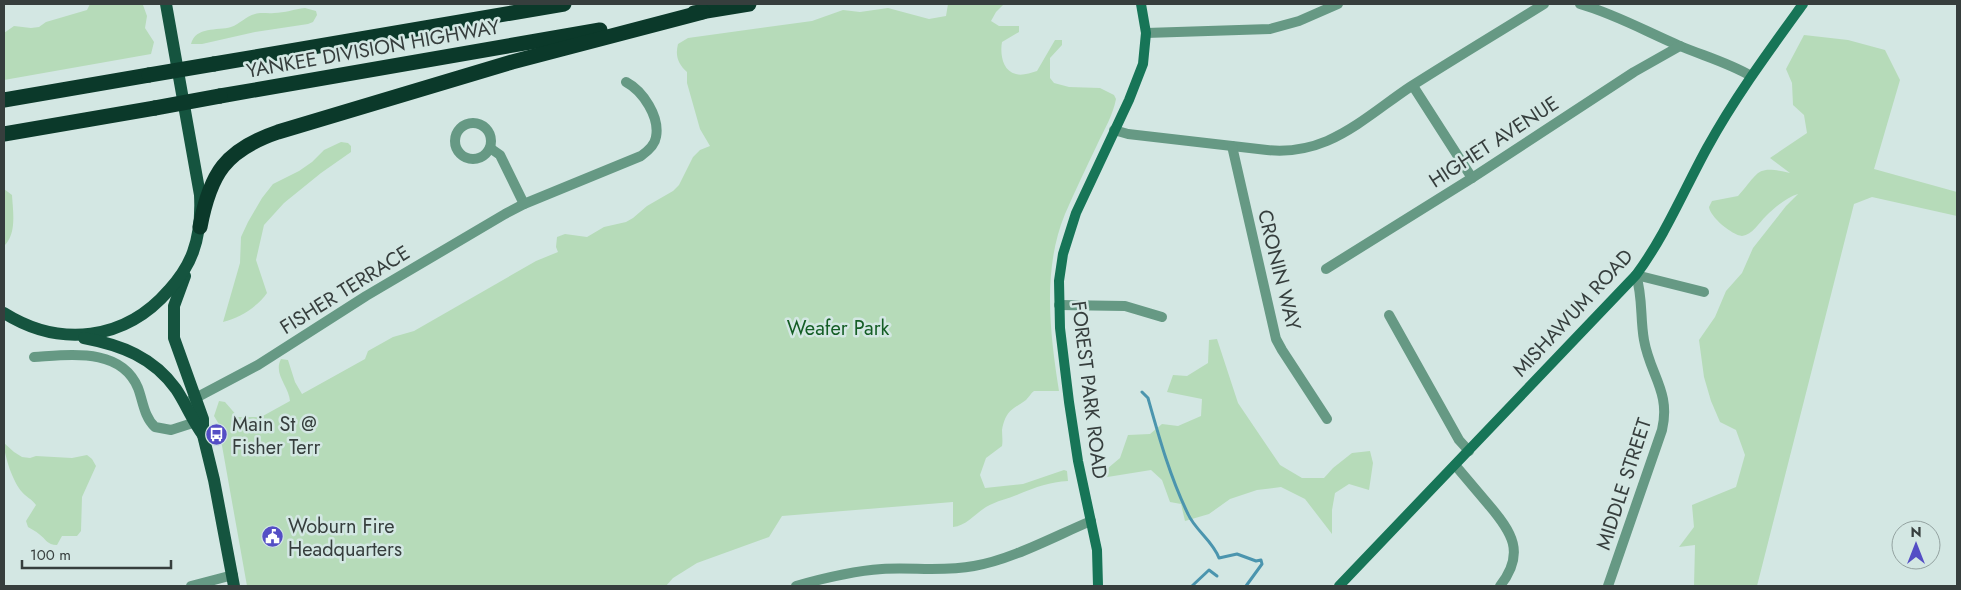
<svg xmlns="http://www.w3.org/2000/svg" width="1961" height="590" font-family="Jost,sans-serif">
<rect width="100%" height="100%" fill="#d3e7e3"/>
<!-- green -->
<g fill="#b6dbb9">
<polygon points="90,4 143,5 147,16 145,28 154,42 151,54 4,80 4,33 14,26 31,28 39,27 46,22 87,10"/>
<path d="M948,4H1004L996,12L991,21L999,26H1019V32L1002,42C1000,53 1002,71 1016,74C1022,76 1030,73 1037,71L1055,40H1062V45L1050,58V78L1054,83L1069,87L1100,88L1114,95L1116,99C1113,115 1104,130 1097,145C1086,168 1075,191 1065,214C1042,270 1050,333 1059,391H1034C1031,393 1029,397 1026,400C1012,410 1006,410 1002,430C1002,435 1003,441 1002,446L986,458L980,475L985,488L1023,484L1064,470L1067,471L1068,481C1050,482 1036,487 1019,494C1008,499 998,500 986,507C975,514 966,526 953,527V502L782,516L769,537L697,563L673,578L666,586H247L221,440L224,438L223,431L214,416L219,401L225,402L238,417H261L290,401C289,386 273,374 281,359L288,360L295,382L302,394L365,359L368,351L393,337L414,331L536,261L558,252L556,247L557,237L565,234L587,237L604,227L626,222L633,218L647,206L673,191L679,185L693,157L700,150L710,146L700,129L687,83V72C678,64 675,56 678,44L688,38L812,21L843,10L860,12L888,8L929,19L946,16Z"/>
<path d="M305,8L316,11L317,15L313,22L308,24L255,32L202,44H191C196,26 217,31 231,27C240,24 246,16 255,14C261,12 268,14 274,13C285,13 294,9 305,8Z"/>
<path d="M1804,35L1848,40L1885,50L1900,80L1874,169L1957,192V216L1872,197L1854,204L1757,586H1694L1695,545L1679,547L1694,527L1692,505L1736,487L1745,455L1736,430L1720,422L1711,401L1704,377L1699,340L1715,317L1726,291L1742,273L1753,248L1786,206L1798,194C1787,197 1774,208 1766,216C1758,224 1753,234 1742,236C1732,235 1710,217 1709,207L1712,201L1738,196C1760,172 1755,165 1790,173L1770,158L1807,133L1804,115L1793,105L1792,83L1786,69Z"/>
<path d="M341,142L348,143L351,146V152L321,173L284,203L264,225L256,260L267,293C257,307 240,318 223,322L240,263L241,237L248,222L262,198L273,184L299,171L312,162L324,150Z"/>
<path d="M4,189L12,195C13,212 17,234 4,246Z"/>
<polygon points="1217,339 1238,403 1280,465 1302,478 1324,478 1333,468 1352,453 1370,451 1373,463 1369,490 1349,484 1335,493 1332,510 1332,534 1305,499 1281,487 1257,490 1230,499 1209,514 1185,521 1181,504 1170,502 1162,480 1151,470 1095,479 1120,458 1128,435 1150,434 1162,424 1178,426 1201,416 1202,399 1167,392 1173,375 1187,376 1208,363 1209,340"/>
<path d="M4,443L14,452L22,457L30,458L36,456L72,458L87,455L92,459L96,466L82,497L81,531L77,536H62L57,545C47,545 46,539 39,534C36,531 31,529 28,527L26,521L36,505C32,499 26,497 22,492C13,482 4,456 4,443Z"/>
</g>
<g fill="none" stroke-linecap="round" stroke-linejoin="round">
<!-- stream -->
<g stroke="#4b95ae" stroke-width="3">
<path d="M1142,392L1148,398C1159,437 1170,477 1188,514C1195,530 1213,541 1219,558L1237,554L1256,561L1261,560L1262,564L1246,586"/>
<polyline points="1192,586 1209,570 1217,576"/>
</g>
<!-- street -->
<g stroke="#669984" stroke-width="10">
<path d="M1580,4C1615,14 1647,32 1680,46C1704,56 1729,63 1751,76"/>
<polyline points="1146,33 1270,29 1299,21 1338,4"/>
<polyline points="1413,86 1472,178"/>
<circle cx="473" cy="141" r="18"/>
<path d="M1114,130L1128,134L1267,150C1287,152 1308,149 1327,141C1357,128 1383,105 1410,87C1454,59 1499,32 1544,4"/>
<polyline points="1232,146 1276,339 1282,350 1327,419"/>
<polyline points="490,148 500,155 524,204"/>
<polyline points="1326,269 1472,178 1634,72 1680,46"/>
<polyline points="1636,275 1704,292"/>
<polyline points="1059,305 1125,306 1162,317"/>
<polyline points="1389,315 1459,440 1469,451"/>
<path d="M34,357C70,355 121,347 138,388C143,401 144,417 155,427L171,430L202,420"/>
<path d="M190,401L258,365L366,296L505,214L524,204L641,156C648,151 655,145 656,137C660,117 643,91 626,82"/>
<path d="M1455,465C1466,478 1477,491 1488,504C1512,532 1526,553 1500,586"/>
<polyline points="191,586 233,575"/>
<path d="M796,586C824,578 853,571 882,569C912,567 943,572 974,566C1011,560 1055,536 1091,521"/>
<path d="M1608,586L1662,430C1671,392 1650,375 1644,340C1640,318 1643,297 1636,275"/>
</g>
<!-- secondary -->
<g stroke="#177557" stroke-width="10">
<polyline points="1098,586 1097,550 1078,461 1069,402 1060,328 1059,281 1063,254 1076,213 1129,100 1143,64 1146,33 1141,4"/>
<path d="M1339,586L1636,275C1665,236 1684,190 1707,148C1735,97 1769,51 1803,4"/>
</g>
<!-- primary -->
<g stroke="#15543f" stroke-width="12">
<polyline points="185,276 174,306 174,338 203,419 203,435 214,480 234,586"/>
<path d="M4,313C60,348 125,341 169,290C179,279 188,266 193,252C200,233 201,215 200,195L166,4"/>
<path d="M84,338C121,345 153,357 176,389C186,404 192,420 203,435"/>
</g>
<!-- highway -->
<g stroke="#0b392a" stroke-width="15">
<polyline points="694,13 749,4"/>
<polyline points="214,64 564,4"/>
<polyline points="220,96 600,30"/>
<polyline points="4,100 149,75"/>
<polyline points="4,134 155,108"/>
<path d="M200,227C210,174 225,150 278,132L512,62L703,12"/>
</g>
<!-- highway-bridge -->
<g stroke="#0b392a" stroke-width="15">
<polyline points="149,75 214,64"/>
<polyline points="155,108 220,96"/>
</g>
</g>
<!-- icons -->
<defs>
<symbol id="bus-disc" viewBox="-11 -11 22 22"><circle r="9.5" fill="#544ec5" stroke="#d3e7e3"/><path d="M-5-6H5V4H4V6H2V4H-2V6H-4V4H-5ZM-3.5-4V0h7V-4ZM-3.5 1.2v1.5H-2V1.2ZM2 1.2v1.5H3.5V1.2Z" fill="#fff"/></symbol>
<symbol id="civic-disc" viewBox="-11 -11 22 22"><circle r="9.5" fill="#544ec5" stroke="#d3e7e3"/><path d="M-.6-6.5H3V-4.5H.6V-3L4-1V1h2V6H-6V1h2V-1L-.6-3ZM-1.2 2.5V6h2.4V2.5Z" fill="#fff"/></symbol>
</defs>
<g fill-rule="evenodd">
<use href="#bus-disc" x="204" y="422" width="25" height="25"/>
<use href="#civic-disc" x="260" y="524" width="25" height="25"/>
</g>
<g text-anchor="middle" dominant-baseline="central" stroke-width="5" stroke-linejoin="round" paint-order="stroke">
<!-- street labels -->
<g font-size="20" fill="#363e3d" stroke="#d3e7e3">
<text transform="translate(373 49) rotate(-10)">YANKEE DIVISION HIGHWAY</text>
<text transform="translate(1494 142) rotate(-33)">HIGHET AVENUE</text>
<text transform="translate(1279 270) rotate(76)">CRONIN WAY</text>
<text transform="translate(345 290) rotate(-32)">FISHER TERRACE</text>
<text transform="translate(1573 313) rotate(-47)">MISHAWUM ROAD</text>
<text transform="translate(1089 390) rotate(83)">FOREST PARK ROAD</text>
<text transform="translate(1624 484) rotate(-72)">MIDDLE STREET</text>
</g>
<!-- park labels -->
<g font-size="20" fill="#145d25" stroke="#d3e7e3">
<text x="838" y="328">Weafer Park</text>
</g>
<!-- poi labels -->
<g font-size="20" fill="#363e3d" stroke="#d3e7e3" text-anchor="start">
<text x="232" y="424">Main St @<tspan x="232" dy="23">Fisher Terr</tspan></text>
<text x="288" y="526">Woburn Fire<tspan x="288" dy="23">Headquarters</tspan></text>
</g>
</g>
<!-- border -->
<rect width="1961" height="590" fill="none" stroke="#363e3d" stroke-width="10"/>
<!-- north arrow -->
<g transform="translate(1916 545)"><circle r="24" fill="#d3e7e3" stroke="#94a3a1"/>
<path d="M0-4L9 19L0 12L-9 19Z" fill="#544ec5"/>
<text y="-8" font-size="14" font-weight="bold" text-anchor="middle" fill="#363e3d">N</text>
</g>
<!-- scale -->
<path d="M22 560v8h149v-8" fill="none" stroke="#363e3d" stroke-width="2.5"/>
<text x="30" y="560" font-size="15" fill="#363e3d" stroke="#d3e7e3" stroke-width="4" paint-order="stroke">100 m</text>
</svg>
